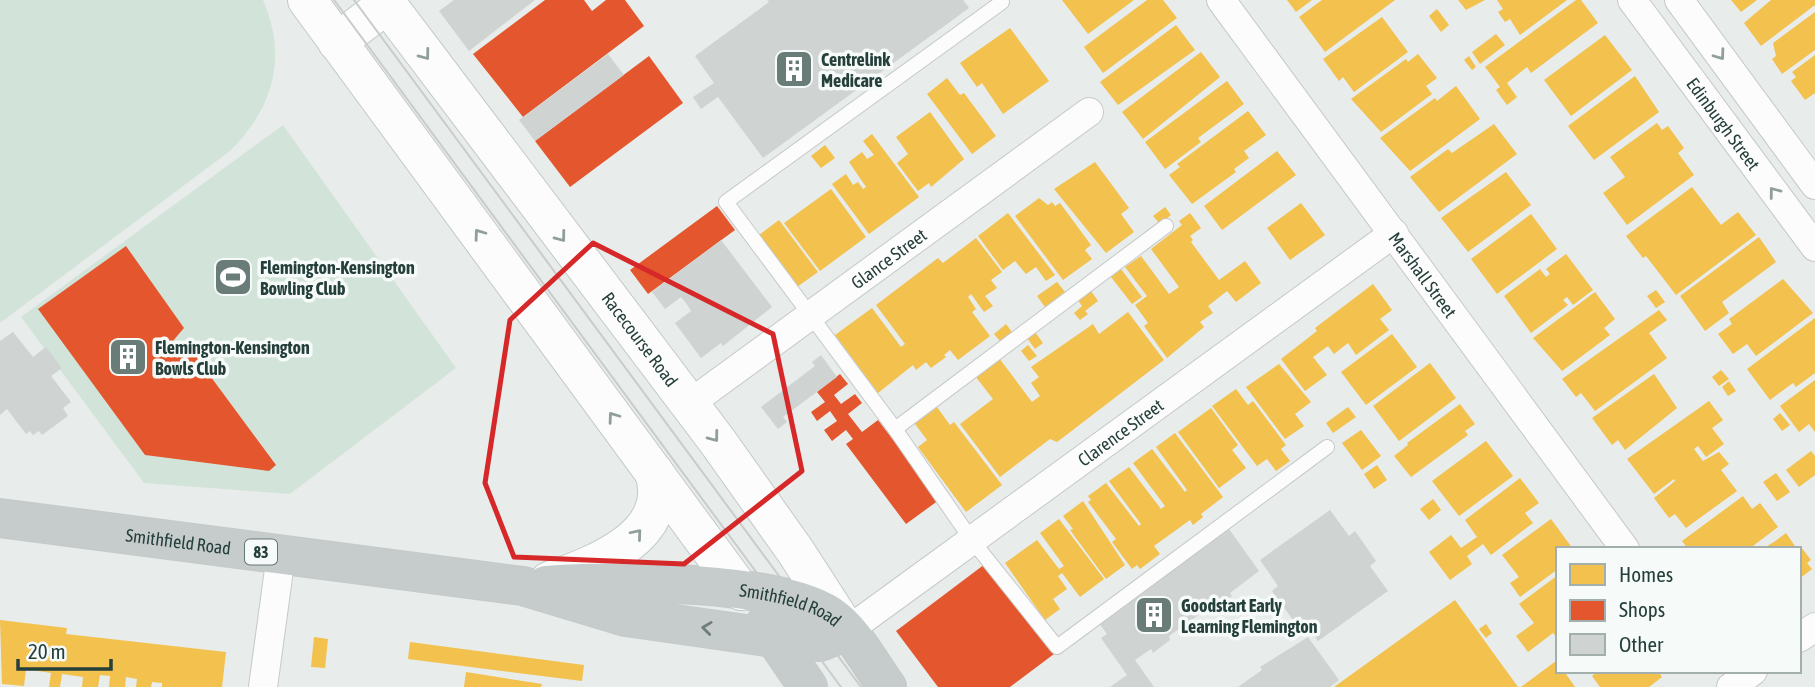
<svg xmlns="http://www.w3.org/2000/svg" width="1815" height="687" font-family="'Asap Condensed',sans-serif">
<rect width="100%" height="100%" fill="#e8ecea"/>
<!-- green -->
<g fill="#d2e4d9">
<path d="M0,0H263C288,58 273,108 230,151L0,323Z"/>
<polygon points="283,125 456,368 290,494 144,483 21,317"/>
</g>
<!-- homes -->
<g fill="#f2c14e">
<polygon points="1062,0 1134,0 1088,34"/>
<polygon points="1147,0 1163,0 1177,18 1103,73 1084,47"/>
<polygon points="1287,0 1312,0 1296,12"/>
<polygon points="1322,0 1395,0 1325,52 1299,17"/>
<polygon points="1458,0 1485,0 1466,10"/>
<polygon points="1497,0 1567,0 1520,35 1510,19 1505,22 1498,12 1503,9"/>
<polygon points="1576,0 1581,0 1598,23 1531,73 1527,67 1507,83 1517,97 1507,105 1496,90 1500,87 1485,67"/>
<polygon points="1731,0 1757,0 1741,12"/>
<polygon points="1771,0 1815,0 1815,5 1761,46 1744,23"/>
<polygon points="1437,9 1449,25 1441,32 1429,16"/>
<polygon points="1815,12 1815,50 1782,74 1772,59 1776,56 1773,43"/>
<polygon points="1382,17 1408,52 1354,92 1343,77 1339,81 1323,59"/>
<polygon points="1176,25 1195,50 1118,105 1100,82"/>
<polygon points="1010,28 1049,81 1003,114 982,83 977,87 960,63"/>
<polygon points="1496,34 1505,45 1480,64 1472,52"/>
<polygon points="1605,35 1632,70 1571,116 1544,80"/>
<polygon points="1201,52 1220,77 1143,139 1122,112"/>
<polygon points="1418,54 1437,78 1426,86 1432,94 1381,132 1351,99 1406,59 1408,62"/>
<polygon points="1815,55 1815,93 1805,100 1791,81 1796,77 1792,72"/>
<polygon points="1469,56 1476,67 1472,70 1464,60"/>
<polygon points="1635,76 1659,112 1594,160 1568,126"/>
<polygon points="947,78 960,95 964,93 996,136 972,154 927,94"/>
<polygon points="1227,81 1244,104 1198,138 1201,142 1165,169 1145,142"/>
<polygon points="1456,86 1480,119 1410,171 1380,138 1435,98 1437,101"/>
<polygon points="1248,111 1266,135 1244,151 1249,158 1234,169 1236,172 1192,204 1169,175 1180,167 1177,164"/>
<polygon points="930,112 964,159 931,187 929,183 918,191 897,163 908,154 896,137"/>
<polygon points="1657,123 1662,130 1668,126 1684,148 1678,153 1694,175 1627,225 1603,193 1625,177 1610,157"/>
<polygon points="1494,124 1517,154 1439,212 1410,177 1448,149 1452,153"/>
<polygon points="872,134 919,197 869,234 832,184 846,174 853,185 858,182 863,189 866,187 849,162 862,152 867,159 874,155 863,141"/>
<polygon points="825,145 835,158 821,168 811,156"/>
<polygon points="1277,151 1296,175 1222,230 1204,206"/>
<polygon points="1095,162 1129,208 1121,214 1134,232 1106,253 1054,189"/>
<polygon points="1506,172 1531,205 1468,252 1441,218"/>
<polygon points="1692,187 1721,225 1738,212 1756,235 1676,295 1646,256 1643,258 1626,236"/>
<polygon points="831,189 866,237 820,271 784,223"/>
<polygon points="1039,198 1048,205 1052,202 1055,206 1060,203 1091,245 1085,250 1092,259 1063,280 1015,216"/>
<polygon points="1301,203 1325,235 1290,260 1267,228"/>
<polygon points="1165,207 1171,215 1160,224 1153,216"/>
<polygon points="1008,213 1055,275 1046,281 1036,267 1026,274 1015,261 1003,270 978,236"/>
<polygon points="1190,213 1201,228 1190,236 1193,240 1191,242 1219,280 1245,261 1261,283 1236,302 1227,291 1208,306 1213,313 1200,322 1204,327 1167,358 1144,326 1148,323 1135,305 1147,296 1125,267 1141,256 1169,294 1179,287 1151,249 1182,225 1179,221"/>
<polygon points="1531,214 1557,249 1497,294 1471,259"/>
<polygon points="779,220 818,272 797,287 759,235"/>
<polygon points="1759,237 1776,262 1722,302 1729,313 1705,331 1680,296"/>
<polygon points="976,238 1002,272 991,280 997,288 985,296 993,306 984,312 971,294 968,297 976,309 972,312 990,336 958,360 950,350 944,355 946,357 931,368 926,362 916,370 913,365 878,393 835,335 872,308 901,347 905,344 876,305 938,258 943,263"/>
<polygon points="1566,254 1593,290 1573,305 1567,297 1563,300 1568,305 1531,333 1504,296 1540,269 1546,277 1550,274 1546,269"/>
<polygon points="1121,269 1142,297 1132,304 1111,277"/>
<polygon points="1783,279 1813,313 1756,356 1747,344 1733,354 1718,334 1732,324 1729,319"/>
<polygon points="1057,282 1065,292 1045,307 1037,296"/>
<polygon points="1373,284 1392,310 1380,319 1389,330 1356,355 1348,343 1334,354 1328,346 1313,357 1327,375 1305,391 1281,359 1317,331 1315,328"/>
<polygon points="1656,290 1665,302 1656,308 1647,296"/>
<polygon points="1091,291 1098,301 1085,311 1088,314 1080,320 1074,313 1082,306 1078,300"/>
<polygon points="1595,292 1615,319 1604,328 1610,335 1562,371 1533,338"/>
<polygon points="1659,310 1667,320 1649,333 1667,358 1595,411 1581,393 1576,397 1562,379"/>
<polygon points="1128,312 1164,360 1065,436 1057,442 1050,439 1000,477 960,424 993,399 975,376 999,358 1032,402 1040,396 1031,383 1039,377 1031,367 1093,324 1099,334"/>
<polygon points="1815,318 1815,373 1796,387 1793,383 1770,400 1747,369"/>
<polygon points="1006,324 1012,332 1000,341 994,334"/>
<polygon points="1035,332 1043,343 1035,349 1027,338"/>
<polygon points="1392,334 1417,367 1366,405 1341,372"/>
<polygon points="1028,345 1037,356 1029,361 1021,351"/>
<polygon points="1430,363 1456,398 1399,441 1373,406"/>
<polygon points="1279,364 1311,402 1295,414 1304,426 1285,439 1246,387"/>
<polygon points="1721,370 1729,379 1719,386 1712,377"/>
<polygon points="1654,374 1677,408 1625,450 1618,440 1612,445 1592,418"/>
<polygon points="1815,380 1815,432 1809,424 1799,432 1780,406"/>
<polygon points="1729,381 1736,391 1728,396 1722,387"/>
<polygon points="1236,389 1248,405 1253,401 1286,445 1281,449 1290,461 1276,471 1267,459 1257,466 1212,406"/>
<polygon points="1709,401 1723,420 1712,428 1724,444 1706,457 1698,446 1694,449 1703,461 1719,452 1729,464 1721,470 1737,491 1686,528 1675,514 1669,518 1654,498 1675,481 1674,479 1654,494 1627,459"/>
<polygon points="934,403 950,425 954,422 1002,485 966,512 918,447 927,440 912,420"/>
<polygon points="1460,404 1475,424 1465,431 1468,435 1411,477 1394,456 1408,445 1407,443"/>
<polygon points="1348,407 1356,417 1333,433 1326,423"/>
<polygon points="1211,408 1238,445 1232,450 1246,468 1219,488 1178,432"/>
<polygon points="1780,413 1790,425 1782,431 1773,419"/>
<polygon points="1361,430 1381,456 1362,470 1342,443"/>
<polygon points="1175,433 1223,497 1201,514 1203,517 1193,525 1190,520 1154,546 1160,554 1140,569 1137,565 1132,569 1112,542 1116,539 1088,502 1091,500 1088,496 1106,483 1139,526 1141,524 1109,481 1129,467 1161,509 1165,506 1133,463 1152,449 1185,492 1187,490 1156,447"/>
<polygon points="1486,441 1513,476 1459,516 1432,481"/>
<polygon points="1811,451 1815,456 1815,475 1799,487 1786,470"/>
<polygon points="1377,465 1387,480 1374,489 1364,474"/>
<polygon points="1776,473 1790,492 1777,501 1763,482"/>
<polygon points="1520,478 1539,503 1525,513 1533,523 1491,555 1483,544 1467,556 1472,564 1450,580 1429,552 1451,535 1461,548 1477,537 1465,520"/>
<polygon points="1743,496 1752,509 1760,503 1778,527 1749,549 1688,549 1682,541"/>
<polygon points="1433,499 1441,510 1429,520 1420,509"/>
<polygon points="1083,501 1125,565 1106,579 1070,530 1073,529 1063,516"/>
<polygon points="1059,519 1104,579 1080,597 1062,573 1058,576 1067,589 1053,599 1060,609 1045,620 1005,563 1037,540 1059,569 1064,566 1040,533"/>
<polygon points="1551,519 1573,549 1558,549 1558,569 1520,597 1510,583 1519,577 1502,555"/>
<polygon points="1786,533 1797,549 1762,549 1774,542"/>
<polygon points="1801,547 1811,560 1807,563 1812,569 1799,579"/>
<polygon points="1558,575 1558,639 1553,633 1528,652 1516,636 1534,623 1519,604"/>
<polygon points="1455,600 1518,687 1334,687"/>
<polygon points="0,620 67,628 66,634 226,652 222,687 162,687 162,683 152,682 151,687 136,687 137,679 126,677 125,687 109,687 110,676 100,675 98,687 82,687 83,677 62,674 60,687 49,687 51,673 26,669 24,686 2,684"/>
<polygon points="1486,624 1492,633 1486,638 1479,629"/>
<polygon points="314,637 328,639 325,668 311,667"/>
<polygon points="410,642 584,665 582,681 408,659"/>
<polygon points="1556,661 1558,671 1564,671 1575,687 1521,687"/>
<polygon points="1598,671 1658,671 1662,677 1649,687 1600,687 1592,676"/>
<polygon points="466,672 542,684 541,687 464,687"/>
</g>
<!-- shops -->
<g fill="#e4572e">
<polygon points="545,0 584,0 592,11 606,0 625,0 644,26 523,117 473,54"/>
<polygon points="649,56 683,103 570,187 535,141"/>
<polygon points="717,206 735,230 648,294 630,270"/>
<polygon points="126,246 184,328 172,342 185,360 194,354 276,465 269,471 145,455 38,309"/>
<polygon points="840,374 848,384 834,395 841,404 855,394 862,403 848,414 862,432 878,420 939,500 906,524 846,444 853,439 846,430 832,441 824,430 837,421 830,411 817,421 811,412 825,402 817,392"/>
<polygon points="985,564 1054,654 1010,687 938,687 896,631"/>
</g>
<!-- building -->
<g fill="#cfd3d2">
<polygon points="454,0 535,0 469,51 439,11"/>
<polygon points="767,0 963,0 969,8 763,158 718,97 701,109 693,97 714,83 695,56 769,2"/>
<polygon points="608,54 624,75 535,141 519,120"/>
<polygon points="721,240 772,307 723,346 721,343 701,358 675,323 691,311 686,303 681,297 665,309 652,292"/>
<polygon points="13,332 33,357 46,347 62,368 51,376 71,402 63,408 68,416 42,435 39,431 33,435 30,431 26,434 7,409 0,415 0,341"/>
<polygon points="821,355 837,377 783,417 787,422 778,429 761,407 815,366 812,362"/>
<polygon points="1330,510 1349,536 1355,531 1376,561 1370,566 1388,591 1318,641 1300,616 1293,620 1272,591 1278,586 1260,560"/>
<polygon points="1229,529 1259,571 1230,593 1232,596 1216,607 1214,604 1169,636 1170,640 1153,653 1151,649 1135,660 1154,687 1110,687 1127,675 1101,638 1107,634 1099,623"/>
<polygon points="1308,637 1339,680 1330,687 1238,687 1262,670 1260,667"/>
</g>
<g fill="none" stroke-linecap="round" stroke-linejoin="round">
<defs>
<g id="service">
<polyline points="1002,2 726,202 895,429 971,539 1057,647 1327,447"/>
<polyline points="895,429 1166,226"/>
</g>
<g id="minor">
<path id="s1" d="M1221,0L1625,549"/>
<path id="s2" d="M1632,0L1815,247"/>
<polyline points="1679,0 1815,185"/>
<path id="s3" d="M689,404L1089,112"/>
<path id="s4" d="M847,631L1394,233"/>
<polyline points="1799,638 1815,627"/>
<polyline points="263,687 281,555"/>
<polyline points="1731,687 1753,671"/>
</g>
<g id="secondary">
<polyline points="307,0 741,591"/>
<path id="s5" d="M384,0L718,442L796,552L847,631"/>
<polyline points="337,42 387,4"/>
<path d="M549,581C595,565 674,536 654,472"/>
</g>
<g id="trunk">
<path id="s6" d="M0,518L523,586L626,617L774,638L820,642L847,631"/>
<path id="s7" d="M546,585C609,580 787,579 835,619C856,636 871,665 887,687"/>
<polyline points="765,624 808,687"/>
</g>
</defs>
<!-- service casing -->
<use href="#service" stroke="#c5c9c7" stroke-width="16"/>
<!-- minor casing -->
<use href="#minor" stroke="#c5c9c7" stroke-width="30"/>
<!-- secondary casing -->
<use href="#secondary" stroke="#c3c9c7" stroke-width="40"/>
<!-- trunk casing -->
<use href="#trunk" stroke="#c3cac9" stroke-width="40"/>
<!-- service -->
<use href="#service" stroke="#fcfcfc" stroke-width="14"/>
<!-- minor -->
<use href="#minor" stroke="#fcfcfc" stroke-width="28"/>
<!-- secondary -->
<use href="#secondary" stroke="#fcfcfc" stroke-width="38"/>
<!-- trunk -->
<use href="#trunk" stroke="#c6cccc" stroke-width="38"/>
<!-- tram -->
<g stroke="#c9cccb" stroke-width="2">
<polyline points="334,0 841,687"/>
<polyline points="354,0 861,687"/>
</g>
</g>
<!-- one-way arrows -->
<defs><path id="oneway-chevron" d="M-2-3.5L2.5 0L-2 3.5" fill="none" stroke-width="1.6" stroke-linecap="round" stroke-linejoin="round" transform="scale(1.75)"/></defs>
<g stroke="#909e9c">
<use href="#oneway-chevron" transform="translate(425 55) rotate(53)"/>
<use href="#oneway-chevron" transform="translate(1720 55) rotate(54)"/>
<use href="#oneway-chevron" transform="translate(1774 192) rotate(-127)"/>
<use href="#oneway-chevron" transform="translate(479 234) rotate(-126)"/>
<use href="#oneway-chevron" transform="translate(561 237) rotate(53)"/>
<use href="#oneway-chevron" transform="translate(613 417) rotate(-126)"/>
<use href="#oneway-chevron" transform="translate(714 437) rotate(53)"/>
<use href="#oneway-chevron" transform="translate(637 534) rotate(-50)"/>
</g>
<use stroke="#6d7e7c" href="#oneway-chevron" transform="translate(707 628) rotate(-173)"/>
<!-- marked area -->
<path fill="none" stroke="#d62828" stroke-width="5" stroke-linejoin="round" d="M593,243L773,334L802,471L684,564L514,557L485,483L510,320Z"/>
<!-- icons -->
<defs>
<symbol id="building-square" viewBox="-11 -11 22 22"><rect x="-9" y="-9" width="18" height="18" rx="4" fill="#697c78" stroke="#f6faf9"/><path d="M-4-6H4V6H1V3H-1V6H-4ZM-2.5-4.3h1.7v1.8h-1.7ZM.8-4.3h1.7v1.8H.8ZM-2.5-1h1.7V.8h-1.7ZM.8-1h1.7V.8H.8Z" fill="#fff"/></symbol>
<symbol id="stadium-square" viewBox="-11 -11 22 22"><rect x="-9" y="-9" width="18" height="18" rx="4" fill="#697c78" stroke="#f6faf9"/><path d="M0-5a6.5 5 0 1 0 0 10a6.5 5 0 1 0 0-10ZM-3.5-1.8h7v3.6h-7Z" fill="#fff"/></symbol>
</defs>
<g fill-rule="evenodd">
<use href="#building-square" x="772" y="47" width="44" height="44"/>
<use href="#stadium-square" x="211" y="255" width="44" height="44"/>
<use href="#building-square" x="106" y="335" width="44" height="44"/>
<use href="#building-square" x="1132" y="593" width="44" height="44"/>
</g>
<g text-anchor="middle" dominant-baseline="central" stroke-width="7" stroke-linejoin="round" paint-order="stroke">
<!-- shield labels -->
<rect fill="#f6faf9" stroke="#647774" stroke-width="2" x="245" y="539.5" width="32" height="25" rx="5"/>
<g font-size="16" font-weight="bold" fill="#253f3b">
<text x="261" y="552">83</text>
</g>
<!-- poi labels -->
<g font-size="18" font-weight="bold" fill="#253f3b" stroke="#f6faf9" text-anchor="start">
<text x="821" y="59">Centrelink<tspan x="821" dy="21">Medicare</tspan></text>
<text x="260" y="267">Flemington-Kensington<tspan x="260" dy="21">Bowling Club</tspan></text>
<text x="155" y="347">Flemington-Kensington<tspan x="155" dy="21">Bowls Club</tspan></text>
<text x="1181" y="605">Goodstart Early<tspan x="1181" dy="21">Learning Flemington</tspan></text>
</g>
<!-- street labels -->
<g font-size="18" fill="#253f3b" stroke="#f6faf9">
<text stroke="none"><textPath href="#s2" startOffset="154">Edinburgh Street</textPath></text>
<text stroke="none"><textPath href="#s3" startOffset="247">Glance Street</textPath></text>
<text stroke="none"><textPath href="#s1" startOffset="341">Marshall Street</textPath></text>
<text stroke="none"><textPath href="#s5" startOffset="425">Racecourse Road</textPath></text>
<text stroke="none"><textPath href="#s4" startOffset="338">Clarence Street</textPath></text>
<text stroke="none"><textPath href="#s6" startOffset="180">Smithfield Road</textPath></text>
<text stroke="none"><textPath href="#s7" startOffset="247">Smithfield Road</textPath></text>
</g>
</g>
<!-- legend -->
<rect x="1556" y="547" width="245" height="126" fill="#f6faf9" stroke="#a2afad" stroke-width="2"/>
<rect x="1570" y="564" width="35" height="21" fill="#f2c14e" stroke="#a2afad" stroke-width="2"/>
<text x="1619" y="582" font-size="21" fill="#253f3b">Homes</text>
<rect x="1570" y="600" width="35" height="21" fill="#e4572e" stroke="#a2afad" stroke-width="2"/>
<text x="1619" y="617" font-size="21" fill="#253f3b">Shops</text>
<rect x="1570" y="634" width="35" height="21" fill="#cfd3d2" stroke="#a2afad" stroke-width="2"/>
<text x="1619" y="652" font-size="21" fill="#253f3b">Other</text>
<!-- scale -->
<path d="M18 659v10h93v-10" fill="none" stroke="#253f3b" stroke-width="3.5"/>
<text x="28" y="659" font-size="21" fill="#253f3b" stroke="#f6faf9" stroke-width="5" paint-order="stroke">20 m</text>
</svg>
